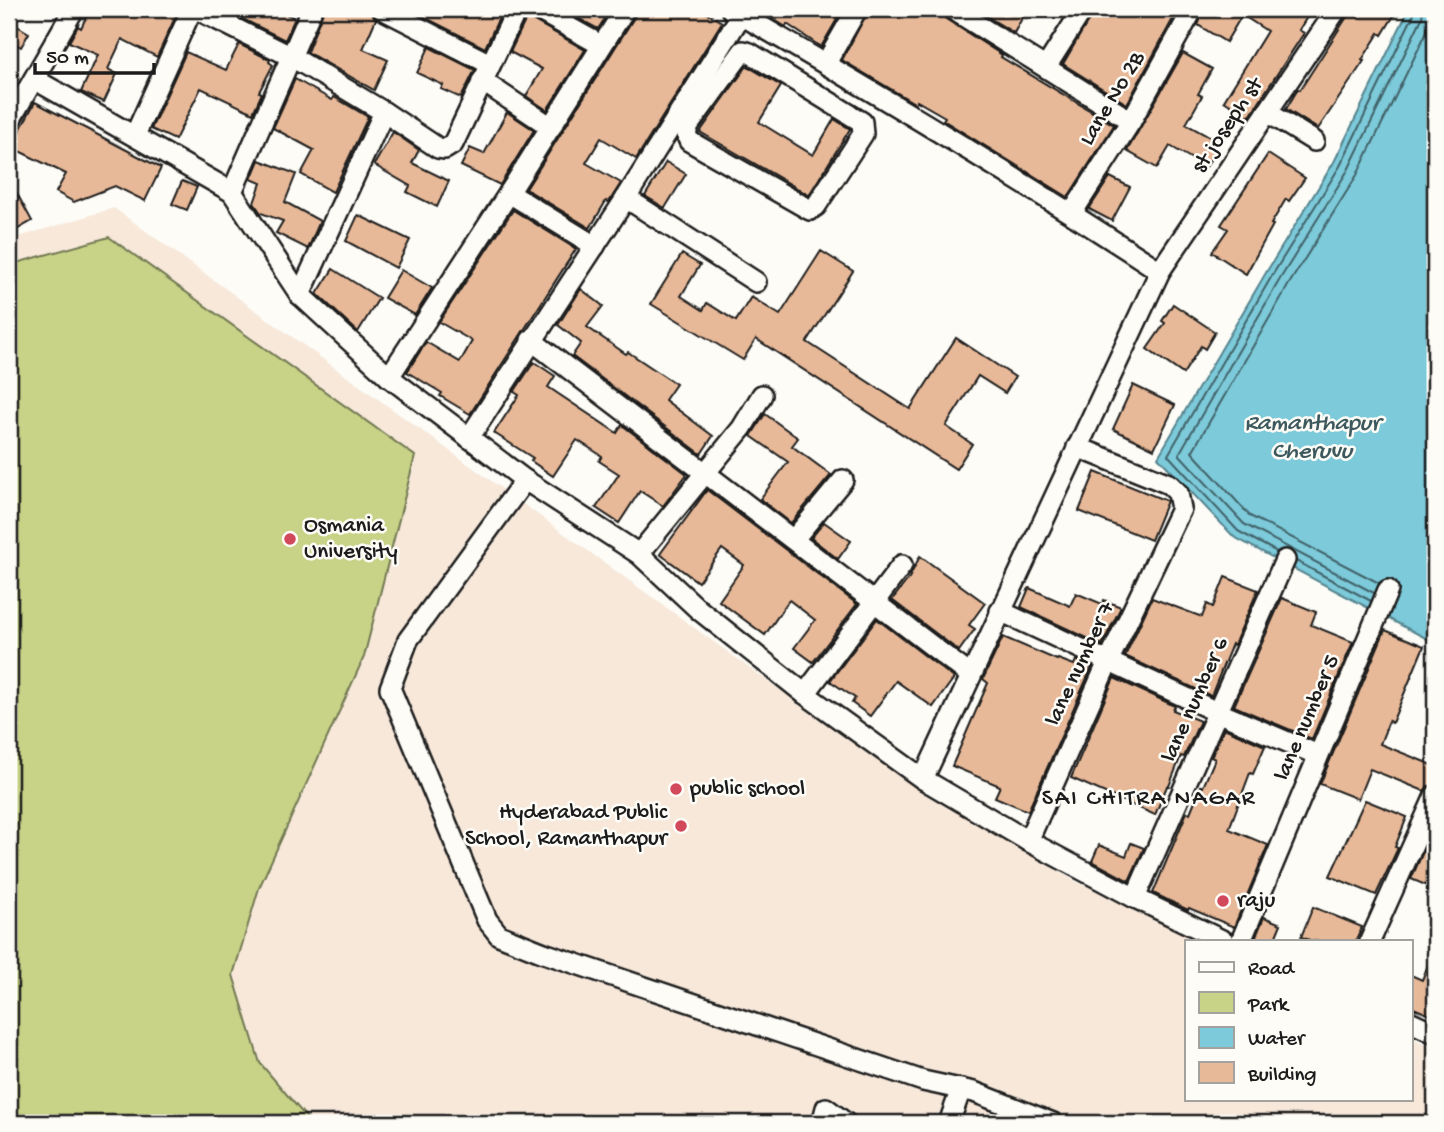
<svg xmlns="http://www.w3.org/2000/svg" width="1444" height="1132" font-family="'Gochi Hand',sans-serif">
<rect width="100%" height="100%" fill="#fdfcf7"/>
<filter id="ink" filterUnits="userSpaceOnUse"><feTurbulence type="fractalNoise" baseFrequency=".0143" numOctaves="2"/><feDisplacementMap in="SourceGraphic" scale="14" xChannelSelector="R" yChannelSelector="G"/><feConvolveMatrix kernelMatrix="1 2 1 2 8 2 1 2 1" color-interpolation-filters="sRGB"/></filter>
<g filter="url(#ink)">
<!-- built -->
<polygon fill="#f7e8da" points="114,208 779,689 1073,880 1205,941 1187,941 1187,1099 1411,1099 1411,1037 1435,1049 1435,1123 9,1123 9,240"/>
<!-- green -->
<polygon fill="#c8d387" stroke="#727852" stroke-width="2" points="109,237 415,456 364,657 259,888 233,975 260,1063 311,1123 9,1123 9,265"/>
<!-- water -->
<polygon fill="#7ccada" stroke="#56848e" stroke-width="2" points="1409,9 1425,9 1435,12 1435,643 1234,537 1158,457 1267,271 1334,162"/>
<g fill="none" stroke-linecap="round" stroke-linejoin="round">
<!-- shore -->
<g stroke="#426268" stroke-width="2">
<polyline points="1277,552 1238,531 1168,455 1273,274 1340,166 1414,14 1415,9"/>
<polyline points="1296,561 1371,601"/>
<polyline points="1379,583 1250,516 1192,452 1289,284 1357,175 1431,23 1434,9"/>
<polyline points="1374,593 1244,524 1179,454 1280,279 1348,170 1422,18 1423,9"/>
</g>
</g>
<!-- building -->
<g fill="#e8b998" stroke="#1c1c1c" stroke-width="2">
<polygon points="90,9 179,9 157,57 122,39 108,69 117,74 104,102 81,92 98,55 69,42 78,26 81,28"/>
<polygon points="223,9 275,9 295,18 285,40"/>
<polygon points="324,9 370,9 376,19 363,49 388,60 374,90 307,52"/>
<polygon points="418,9 496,9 502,11 485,48 416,13"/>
<polygon points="561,9 611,9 598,29"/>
<polygon points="637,9 700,9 722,22 636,159 601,138 586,163 621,183 609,202 606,201 590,228 526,189 635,16"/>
<polygon points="757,9 843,9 821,47 787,24 786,27"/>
<polygon points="869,9 940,9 946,19 1002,55 1001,57 1114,125 1068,197 943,120 945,117 917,101 916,104 842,60"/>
<polygon points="975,9 1027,9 1014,33"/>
<polygon points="1095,9 1160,9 1174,17 1127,104 1063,64"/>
<polygon points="1205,9 1312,9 1299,30 1304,33 1249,117 1224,101 1267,31 1242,15 1226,42 1198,25"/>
<polygon points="1352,9 1398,9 1382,35 1379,33 1362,60 1364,61 1318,129 1286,109 1298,89 1300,90"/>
<polygon points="527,17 585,50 547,110 526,96 542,69 510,52"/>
<polygon points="9,21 29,33 21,47 9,40"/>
<polygon points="239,44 270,60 269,62 273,65 259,92 262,93 253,113 201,88 175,140 151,129 186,52 226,70"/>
<polygon points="429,47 475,70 461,98 441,89 443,85 417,73"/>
<polygon points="1183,53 1212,69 1198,94 1202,96 1186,124 1220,143 1206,167 1170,146 1157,168 1127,151"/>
<polygon points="747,66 781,86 759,122 813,155 834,119 850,129 809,195 700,132"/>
<polygon points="295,79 332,100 334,97 368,117 333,192 301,174 314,150 273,128"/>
<polygon points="35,102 161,168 145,201 115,186 74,202 56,192 66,174 11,147"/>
<polygon points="507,112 534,130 500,185 461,166 470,148 484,154"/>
<polygon points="393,132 419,150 412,163 449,181 437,207 407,192 410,186 374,165"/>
<polygon points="1268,154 1305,178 1289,201 1286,199 1271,224 1273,225 1246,274 1212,252 1228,229 1221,225"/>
<polygon points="259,160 296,174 285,202 320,221 308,249 276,233 283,221 261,213 254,203 261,183 251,179"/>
<polygon points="666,162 686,174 665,208 645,196"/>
<polygon points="1110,177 1130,187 1112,221 1089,209"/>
<polygon points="9,179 32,221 9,234"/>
<polygon points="182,181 197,187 187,210 172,204"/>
<polygon points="513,210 576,249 470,414 440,396 442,393 407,372 426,342 460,362 472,341 439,322"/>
<polygon points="358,215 410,240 396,268 346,241"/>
<polygon points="821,251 853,271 807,342 910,409 956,338 1015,377 1005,393 978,376 946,426 972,444 956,469 756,339 743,360 651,304 682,254 700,265 681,296 703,310 707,303 736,321 751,297 780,315"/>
<polygon points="333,269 379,298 358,332 317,294"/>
<polygon points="401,270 432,288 415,315 384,298"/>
<polygon points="581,289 603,306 587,327 626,354 628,352 676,384 665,400 713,436 701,454 572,356 581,343 558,325"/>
<polygon points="1173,304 1215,332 1205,349 1201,346 1183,374 1147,349 1165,323 1162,321"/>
<polygon points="534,362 555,376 548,387 617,433 622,425 687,474 663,506 640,491 619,523 596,508 619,474 599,461 602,456 577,440 553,476 531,461 533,458 494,433 519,395 514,392"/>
<polygon points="1133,385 1175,405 1154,449 1113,429"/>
<polygon points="765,414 798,438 792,446 831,475 791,523 760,499 788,462 751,436"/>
<polygon points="1095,472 1167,501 1151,540 1079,511"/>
<polygon points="707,490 857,604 813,662 794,648 815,620 789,600 765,635 719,601 744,565 722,549 698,582 660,554"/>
<polygon points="824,522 851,541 838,559 811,538"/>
<polygon points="920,556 985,603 969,625 975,629 959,651 892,600 909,578"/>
<polygon points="1225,577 1258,590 1234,645 1232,644 1211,696 1125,656 1152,598 1202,617 1207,604 1213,607"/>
<polygon points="1029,588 1070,606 1076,593 1102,604 1104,600 1121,607 1102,645 1021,607"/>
<polygon points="1282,598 1316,612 1311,625 1353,642 1312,739 1234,706"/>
<polygon points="877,619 954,678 933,707 896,681 870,716 852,703 855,698 830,681"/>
<polygon points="1385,630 1424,646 1392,723 1389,721 1380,744 1435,766 1435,784 1428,786 1424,791 1370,769 1358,799 1320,784"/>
<polygon points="1003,637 1057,660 1058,659 1074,665 1076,660 1092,667 1028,811 995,797 1000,786 952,766 988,683 983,679"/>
<polygon points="1114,678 1175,706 1173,710 1200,721 1184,757 1181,756 1169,786 1167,786 1155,815 1071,778"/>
<polygon points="1224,728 1265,746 1253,774 1250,773 1229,829 1268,845 1234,927 1189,908 1188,910 1153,893 1187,812 1190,813 1201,786 1203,787 1215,759 1211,757"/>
<polygon points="1365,800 1407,817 1395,847 1398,848 1376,895 1330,876"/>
<polygon points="1435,825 1435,889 1411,879"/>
<polygon points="1131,843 1144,848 1129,881 1092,861 1099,845 1126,856"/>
<polygon points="1313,907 1362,927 1356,941 1312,941 1301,937"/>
<polygon points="1264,917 1281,924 1274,941 1254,941"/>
<polygon points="1435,948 1435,1017 1411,1007 1411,975 1422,980"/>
</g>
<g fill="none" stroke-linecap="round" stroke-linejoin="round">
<defs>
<g id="minor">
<polyline points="196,9 292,57 384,112 300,295"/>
<polyline points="382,9 490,64"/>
<polyline points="536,9 601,45"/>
<path d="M731,9C876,93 1020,179 1160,271"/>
<polyline points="952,9 1131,121"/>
<polygon points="743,51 750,53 862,122 863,134 816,206 810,210 689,141 686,133 689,125"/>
<polyline points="826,63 857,9"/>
<polyline points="1046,67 1083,9"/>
<polyline points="34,79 232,192 300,295 389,377 525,480 639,554 698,609 805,694 923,779 1028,841 1135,898 1224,941"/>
<polyline points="482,81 551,127"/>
<polyline points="384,112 438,148 445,149 453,144 517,9"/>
<polyline points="1267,112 1314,141"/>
<polyline points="9,122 74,9"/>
<polyline points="135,135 192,9"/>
<polyline points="232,192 312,9"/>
<polyline points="509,193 595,246"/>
<polyline points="626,198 756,282"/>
<polyline points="1072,213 1131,121 1193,9"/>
<polyline points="531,340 970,675"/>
<polyline points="389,377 509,193 625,9"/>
<polyline points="469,438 626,198 745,9"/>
<polyline points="525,480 408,640 390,688 487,920 499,935 544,953 923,1081 974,1092 1053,1123"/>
<polyline points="794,539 843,480"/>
<polyline points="639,554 742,428 762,395"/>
<polyline points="1000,611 1217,712 1318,755"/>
<polyline points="805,694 902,565"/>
<polyline points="923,779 1160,271 1337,9"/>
<polyline points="1028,841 1108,662 1181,509 1178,493 1169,484 1077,447"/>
<polyline points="1135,898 1285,560"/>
<polyline points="1241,941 1388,590"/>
<polyline points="1370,941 1435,796"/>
<polyline points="1411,1022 1435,1033"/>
<polyline points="822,1123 826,1108 846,1123"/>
<polyline points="949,1123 961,1089"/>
</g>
</defs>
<!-- minor casing -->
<use href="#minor" stroke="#1c1c1c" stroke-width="24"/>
<!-- minor -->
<use href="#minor" stroke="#fdfcf7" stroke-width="19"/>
</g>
</g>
<!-- markers -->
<g fill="#d1495b" stroke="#fdfcf7" stroke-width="2.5">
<circle cx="290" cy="539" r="7"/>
<circle cx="676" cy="789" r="7"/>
<circle cx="681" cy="826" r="7"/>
<circle cx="1223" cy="901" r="7"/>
</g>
<g text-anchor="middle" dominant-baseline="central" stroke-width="5" stroke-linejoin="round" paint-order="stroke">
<!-- street labels -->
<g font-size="23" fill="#1c1c1c" stroke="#fdfcf7">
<text transform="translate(1113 99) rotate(-59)">Lane No 2B</text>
<text transform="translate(1228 126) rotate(-56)">st joseph st</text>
<text transform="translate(1081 664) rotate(-65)">lane number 7</text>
<text transform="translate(1196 700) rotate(-66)">lane number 6</text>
<text transform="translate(1308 718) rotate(-67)">lane number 5</text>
</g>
<!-- poi labels -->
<g font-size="23" fill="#1c1c1c" stroke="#fdfcf7" text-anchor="start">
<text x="304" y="526">Osmania<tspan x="304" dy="26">University</tspan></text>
<text x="690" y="789">public school</text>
<text x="667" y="813" text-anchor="end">Hyderabad Public<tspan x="667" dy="26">School, Ramanthapur</tspan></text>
<text x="1237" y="901">raju</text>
</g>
<!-- water labels -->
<g font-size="24" font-style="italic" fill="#3e595e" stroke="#fdfcf7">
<text x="1312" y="424">Ramanthapur<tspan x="1312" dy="28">Cheruvu</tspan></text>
</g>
<!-- neighbourhood labels -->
<g font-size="24" letter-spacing="2" fill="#1c1c1c" stroke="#fdfcf7">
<text x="1149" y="799">SAI CHITRA NAGAR</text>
</g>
</g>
<!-- margin -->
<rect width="1444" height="1132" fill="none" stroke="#fdfcf7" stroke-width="35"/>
<rect x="18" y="18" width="1409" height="1097" fill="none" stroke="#1c1c1c" stroke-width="2.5" filter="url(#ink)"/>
<!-- legend -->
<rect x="1185" y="940" width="228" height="161" fill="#fdfcf7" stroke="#a3a29f" stroke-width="2"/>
<rect x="1199" y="962" width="35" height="10" fill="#fdfcf7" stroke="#a3a29f" stroke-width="2"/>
<text x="1248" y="974" font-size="21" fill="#1c1c1c">Road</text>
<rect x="1199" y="992" width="35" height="21" fill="#c8d387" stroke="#a3a29f" stroke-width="2"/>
<text x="1248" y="1010" font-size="21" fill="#1c1c1c">Park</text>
<rect x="1199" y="1027" width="35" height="21" fill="#7ccada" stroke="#a3a29f" stroke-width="2"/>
<text x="1248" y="1044" font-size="21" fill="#1c1c1c">Water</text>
<rect x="1199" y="1062" width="35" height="21" fill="#e8b998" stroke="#a3a29f" stroke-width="2"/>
<text x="1248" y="1080" font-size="21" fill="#1c1c1c">Building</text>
<!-- scale -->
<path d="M35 63v10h119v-10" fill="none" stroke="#1c1c1c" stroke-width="3.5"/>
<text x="46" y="63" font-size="21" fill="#1c1c1c" stroke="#fdfcf7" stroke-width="5" paint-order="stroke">50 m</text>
</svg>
